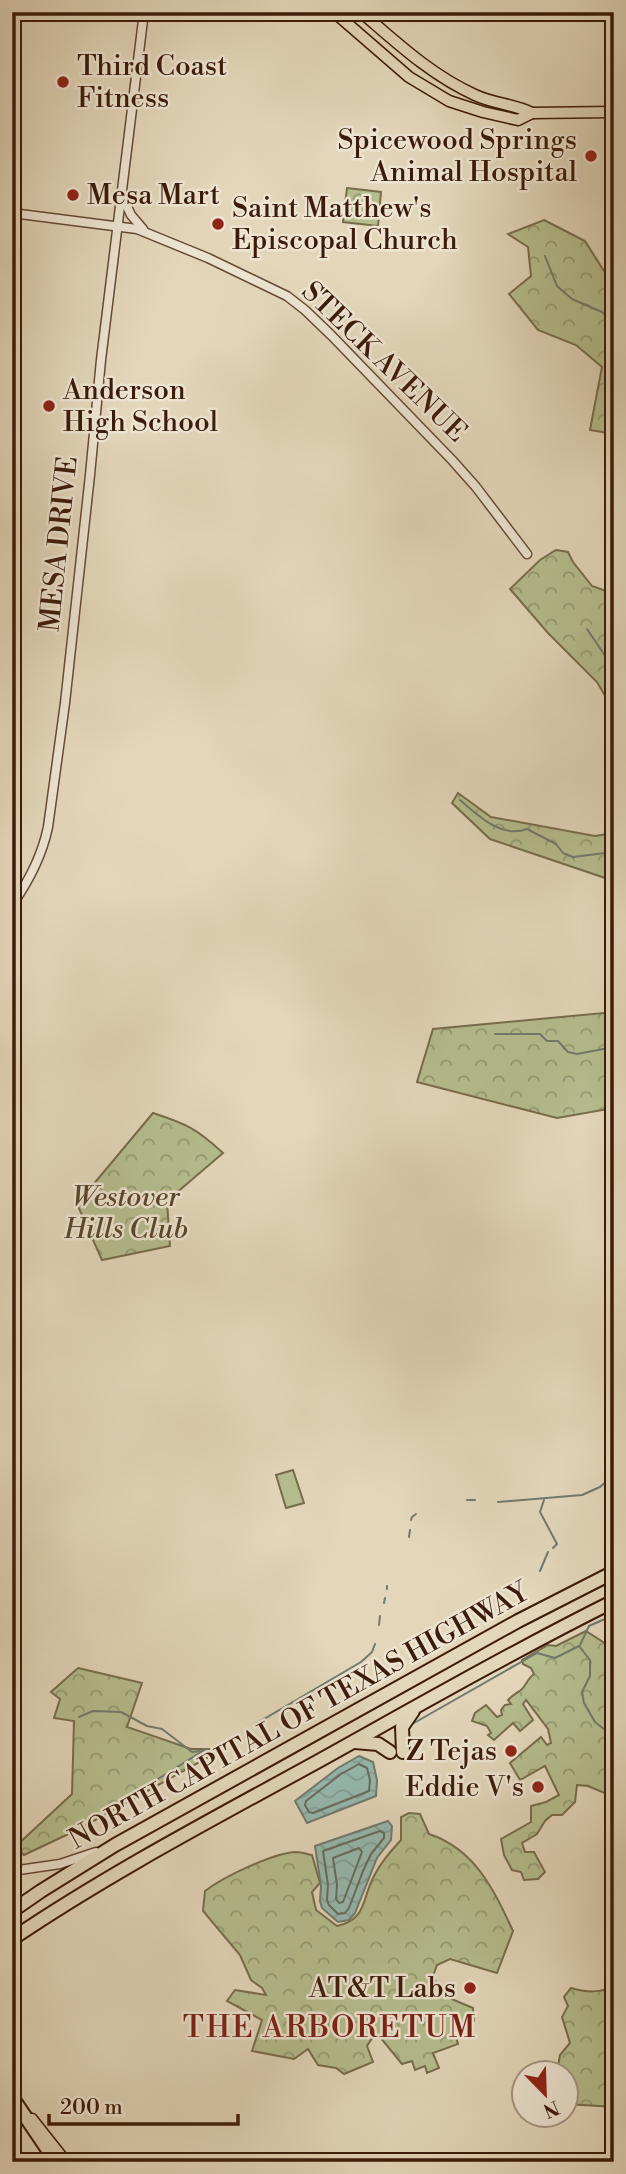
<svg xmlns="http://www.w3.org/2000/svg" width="626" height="2174" font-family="'Libre Bodoni',serif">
<defs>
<pattern id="forest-crowns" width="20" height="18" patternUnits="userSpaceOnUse" patternTransform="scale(1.75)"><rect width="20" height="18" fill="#b5bd8e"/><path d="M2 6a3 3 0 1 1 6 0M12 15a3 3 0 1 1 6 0" fill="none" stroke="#949972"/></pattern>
<pattern id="water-waves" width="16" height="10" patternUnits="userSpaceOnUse" patternTransform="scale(1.75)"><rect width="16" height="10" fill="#95b9b0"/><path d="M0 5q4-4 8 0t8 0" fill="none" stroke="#819e96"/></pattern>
</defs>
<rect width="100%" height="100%" fill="#e3d6ba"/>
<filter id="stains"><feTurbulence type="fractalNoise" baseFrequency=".00286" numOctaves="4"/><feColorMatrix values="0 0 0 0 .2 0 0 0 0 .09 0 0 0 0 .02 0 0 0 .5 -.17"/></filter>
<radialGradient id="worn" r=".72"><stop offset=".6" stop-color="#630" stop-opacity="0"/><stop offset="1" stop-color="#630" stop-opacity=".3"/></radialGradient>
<!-- forest -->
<g fill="url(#forest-crowns)" stroke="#786c4c" stroke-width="2">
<polygon points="347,188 381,192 378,226 343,222"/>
<polygon points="544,220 585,241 614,287 614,434 590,430 602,367 576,345 538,330 509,294 531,276 528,247 508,234"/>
<polygon points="556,550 568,552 573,562 592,586 614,594 614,711 597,682 548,633 510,589 540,560"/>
<polygon points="458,793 491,817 595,836 614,833 614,881 490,839 452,803"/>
<polygon points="614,1012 614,1108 557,1118 417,1082 433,1029"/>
<path d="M153,1113C187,1124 197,1129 223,1153L167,1201L170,1246L102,1260L77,1204Z"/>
<path d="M586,1631L614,1649V1797L588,1786L577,1785L575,1802L562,1815H552L545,1821L537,1834L522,1843L525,1852H534L545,1872L538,1879L524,1880L521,1872L512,1870L504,1855L501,1839L531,1822V1806L546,1802L559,1795L545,1766L520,1780L510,1763L541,1737L547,1745L551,1743L548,1729L526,1700L523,1704L533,1720L520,1731L513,1723L494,1740L488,1735L491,1733L487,1726L472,1721L475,1713L486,1705L497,1717L502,1715L501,1710L505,1705L511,1704L508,1700C513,1695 515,1694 521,1690C526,1686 527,1679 534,1674L531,1668L523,1664L522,1660L548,1645L556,1646Z"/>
<polygon points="78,1668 142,1683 127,1727 191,1749 223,1749 79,1829 24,1855 15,1847 72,1794 74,1721 54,1718 60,1699 51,1692"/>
<path d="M409,1813L420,1814L429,1834C475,1849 494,1890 513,1931L497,1973L450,1959L437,1965L433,1976L442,1995L473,2008L474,2021L454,2030L458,2044L433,2053L439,2068L427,2073L425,2066L415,2070L412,2061L402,2064L380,2037H373L367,2046L373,2062L344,2074L336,2068L318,2065L308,2049L294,2059L252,2051L262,2020L227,2001L235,1990L266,1995L262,1988L251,1980L240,1955L203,1911L205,1891C223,1877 273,1853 296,1852C301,1852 307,1854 312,1855L320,1883L312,1892L316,1910L337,1926C367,1920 362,1898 374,1876C381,1862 391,1851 401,1840V1817Z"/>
<path d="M614,1985V2107L567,2104L566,2072H557L560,2055L570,2043L562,2017L568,2006L564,1997L571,1988C584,1992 602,1994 614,1985Z"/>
</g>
<!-- garden -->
<polygon fill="#b5bd8e" stroke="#786c4c" stroke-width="2" points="293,1470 304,1503 286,1508 276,1475"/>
<!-- water -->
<g fill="url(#water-waves)" stroke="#717a6d" stroke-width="2">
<polygon points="359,1756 373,1762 377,1780 376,1796 307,1823 295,1801 338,1768"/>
<polygon points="388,1821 392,1826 391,1840 377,1858 355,1913 349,1920 338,1922 322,1908 320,1901 321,1886 315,1846"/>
</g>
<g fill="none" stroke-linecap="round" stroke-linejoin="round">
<!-- shore -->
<g stroke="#686a5c" stroke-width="2">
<polygon points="359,1764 367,1768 370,1780 369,1791 313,1813 309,1812 305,1805 306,1801 341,1774"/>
<polygon points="380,1831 384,1833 384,1838 371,1854 363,1871 349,1908 345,1913 338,1914 329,1905 327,1900 328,1885 323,1851"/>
<polygon points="359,1848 362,1852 343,1902 339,1903 336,1899 337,1885 333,1858"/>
</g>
<!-- stream -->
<g stroke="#717a6d" stroke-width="2">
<polyline points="545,256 557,286 572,299 602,312 614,324"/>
<polyline points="587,629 614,669"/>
<path d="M460,800C478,815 501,839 527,829L556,844L563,853L573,857L605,853L614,856"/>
<polyline points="495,1034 540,1034 547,1041 558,1041 568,1052 577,1054 614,1047"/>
<polyline points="467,1500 475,1500"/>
<polyline points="544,1500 540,1512 557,1544 553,1548"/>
<polyline points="498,1502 582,1495 600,1487 614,1475"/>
<polyline points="411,1520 412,1517 416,1514"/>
<polyline points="409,1537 410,1530"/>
<polyline points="540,1571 548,1552"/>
<polyline points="387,1589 387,1586"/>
<polyline points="384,1603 385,1598"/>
<polyline points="379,1625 380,1616"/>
<polyline points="580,1645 589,1626 614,1615"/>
<polyline points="79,1717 93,1711 121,1712 147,1726 162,1729 192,1752 201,1751"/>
<polyline points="414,1723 537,1653 555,1658 579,1646 590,1660 590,1676 582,1692 584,1703 595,1722 614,1737"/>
<polyline points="254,1725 361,1662 372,1652 375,1644"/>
<polyline points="142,1789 206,1749"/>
<polyline points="609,2059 606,2040 614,2031"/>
</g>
<defs>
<g id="minor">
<polyline points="122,196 131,215 143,229"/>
<polyline points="12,213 137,229 208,258 287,296 305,310 331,335 452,460 476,487 527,554"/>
<path d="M12,905C29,881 42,856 48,827L65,703L90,475L101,360L144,12"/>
<polyline points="12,1871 60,1864 96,1852"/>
</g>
<g id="major">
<polyline points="334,12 409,77 449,101 483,112 518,120 532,113 614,112"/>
<path d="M361,12C397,43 431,75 475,95C494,104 514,104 532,113"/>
<polyline points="32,2119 66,2162"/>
</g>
<g id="highway">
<polyline points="355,1742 378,1744 390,1752"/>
<polyline points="403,1752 402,1727 413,1711"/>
<polyline points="12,1911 41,1891 115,1845 518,1621 614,1572"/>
<path d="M12,1939C108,1874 213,1819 315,1763C414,1708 512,1652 614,1601"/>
<polyline points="16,2103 56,2162"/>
<polyline points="12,2153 21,2162"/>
</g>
</defs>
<!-- minor casing -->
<use href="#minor" stroke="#664a35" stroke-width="11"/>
<!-- major casing -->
<use href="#major" stroke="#3c1b09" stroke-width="13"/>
<!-- highway casing -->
<use href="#highway" stroke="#3c1b09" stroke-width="16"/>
<!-- minor -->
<use href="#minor" stroke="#ede4d2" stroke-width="8"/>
<!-- major -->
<use href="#major" stroke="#e3d6ba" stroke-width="10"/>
<!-- highway -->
<use href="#highway" stroke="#e3d6ba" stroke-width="12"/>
</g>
<!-- markers -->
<g fill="#8f2418" stroke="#ede4d2" stroke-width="2.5">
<circle cx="63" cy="82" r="7"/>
<circle cx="591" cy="156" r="7"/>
<circle cx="73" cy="195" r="7"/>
<circle cx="218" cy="224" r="7"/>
<circle cx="49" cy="406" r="7"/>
<circle cx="511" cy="1751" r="7"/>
<circle cx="538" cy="1787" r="7"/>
<circle cx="470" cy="1988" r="7"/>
</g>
<g text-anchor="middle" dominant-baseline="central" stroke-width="5" stroke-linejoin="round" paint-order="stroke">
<!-- poi labels -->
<g font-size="28" fill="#3c1b09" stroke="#ede4d2" text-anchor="start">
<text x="77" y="66">Third Coast<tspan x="77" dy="32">Fitness</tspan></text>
<text x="577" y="140" text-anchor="end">Spicewood Springs<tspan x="577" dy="32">Animal Hospital</tspan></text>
<text x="87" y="195">Mesa Mart</text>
<text x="232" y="208">Saint Matthew's<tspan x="232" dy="32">Episcopal Church</tspan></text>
<text x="63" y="390">Anderson<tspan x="63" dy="32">High School</tspan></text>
<text x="497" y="1751" text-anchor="end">Z Tejas</text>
<text x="524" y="1787" text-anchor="end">Eddie V's</text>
<text x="456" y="1988" text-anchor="end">AT&amp;T Labs</text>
</g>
<!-- street labels -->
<g font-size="28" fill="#3c1b09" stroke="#ede4d2">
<text transform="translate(384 362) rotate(44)">STECK AVENUE</text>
<text transform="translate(59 544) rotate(-84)">MESA DRIVE</text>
<text transform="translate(299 1716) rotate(-29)">NORTH CAPITAL OF TEXAS HIGHWAY</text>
</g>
<!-- park labels -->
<g font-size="28" font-style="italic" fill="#5a442a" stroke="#ede4d2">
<text x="126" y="1197">Westover<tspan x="126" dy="32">Hills Club</tspan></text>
</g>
<!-- neighbourhood labels -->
<g font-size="30" letter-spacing="2" fill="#7a1f14" stroke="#ede4d2">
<text x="330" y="2028">THE ARBORETUM</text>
</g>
</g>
<!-- margin -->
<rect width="626" height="2174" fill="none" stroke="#e3d6ba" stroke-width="42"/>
<rect x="14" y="14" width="598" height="2146" fill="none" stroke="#3c1b09" stroke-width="3.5"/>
<rect x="21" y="21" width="584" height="2132" fill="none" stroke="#3c1b09" stroke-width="2"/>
<!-- north arrow -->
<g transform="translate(545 2094) rotate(157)"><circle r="33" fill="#ede4d2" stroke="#a69482" stroke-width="2"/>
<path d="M0-5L12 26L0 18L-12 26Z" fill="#8f2418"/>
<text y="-10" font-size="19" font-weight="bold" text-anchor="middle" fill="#3c1b09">N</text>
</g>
<!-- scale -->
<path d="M49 2114v10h189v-10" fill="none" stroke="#3c1b09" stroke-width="3.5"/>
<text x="60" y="2114" font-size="21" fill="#3c1b09" stroke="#ede4d2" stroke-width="5" paint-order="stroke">200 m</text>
<rect width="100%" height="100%" filter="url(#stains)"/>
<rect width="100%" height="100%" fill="url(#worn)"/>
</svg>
